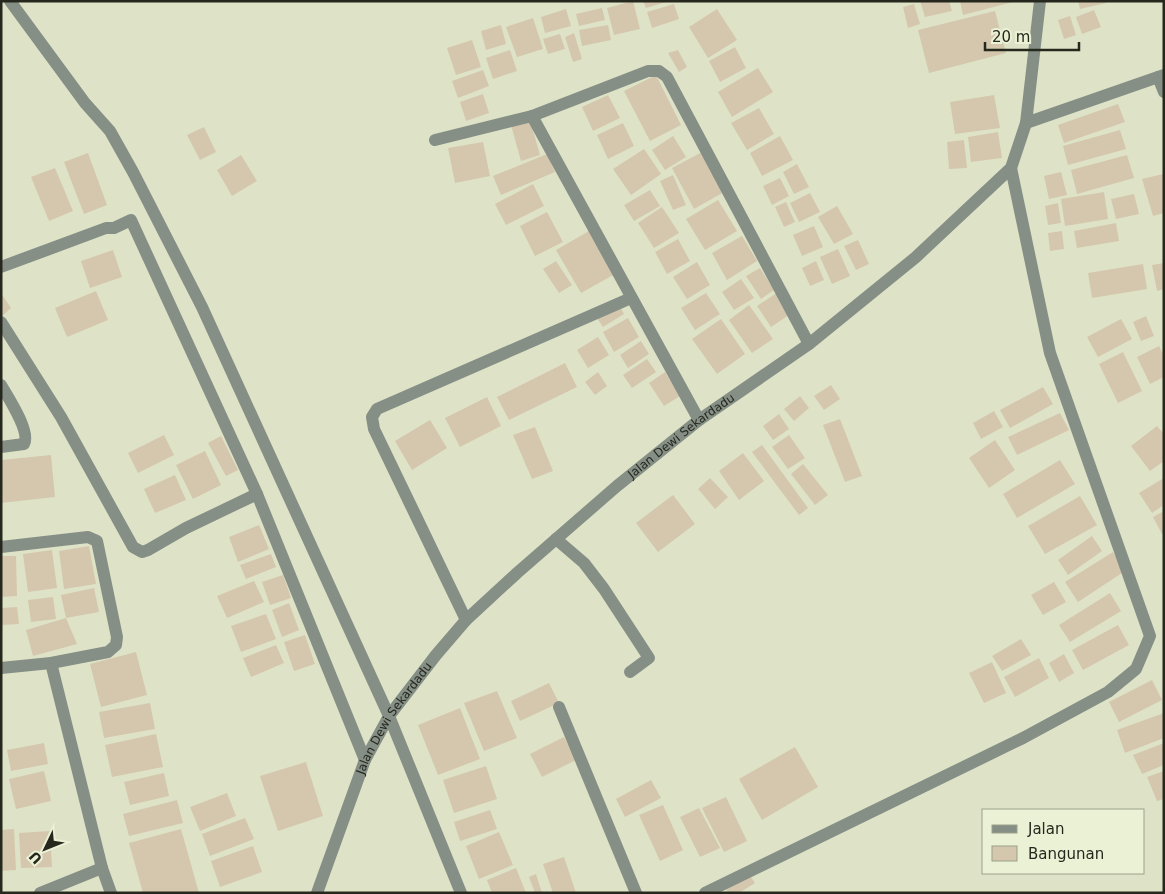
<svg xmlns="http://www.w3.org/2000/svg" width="1165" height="894" font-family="'DejaVu Sans',sans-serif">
<rect width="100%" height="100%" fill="#dee3c7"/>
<!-- building -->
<g fill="#d4c7ad">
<polygon points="633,1 640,29 614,35 607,8"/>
<polygon points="643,1 666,1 666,2 646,8"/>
<polygon points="920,1 949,1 952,11 925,17"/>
<polygon points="960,1 1012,1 1013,2 963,15"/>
<polygon points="1078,1 1106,1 1106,3 1080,9"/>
<polygon points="674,4 679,19 652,28 647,12"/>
<polygon points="914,4 920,24 908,28 903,7"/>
<polygon points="602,8 605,20 579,26 576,14"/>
<polygon points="566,9 571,26 545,33 541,17"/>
<polygon points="717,9 737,40 708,58 689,27"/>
<polygon points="1094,10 1101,27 1082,34 1076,17"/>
<polygon points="995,11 1006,53 929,73 918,30"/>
<polygon points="1070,16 1076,35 1064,39 1058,20"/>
<polygon points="533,18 543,49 517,57 506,27"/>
<polygon points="501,25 506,44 486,50 481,31"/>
<polygon points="608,25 611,40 582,46 579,30"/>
<polygon points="574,33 582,59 573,62 565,37"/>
<polygon points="560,34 565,49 548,54 543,39"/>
<polygon points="472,40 481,67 456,75 447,48"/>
<polygon points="735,47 746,68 720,82 709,61"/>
<polygon points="510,50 517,71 493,79 486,58"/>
<polygon points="678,50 687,67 679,72 668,53"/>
<polygon points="758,68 773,92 732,117 718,92"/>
<polygon points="483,70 489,86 458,98 452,81"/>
<polygon points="656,75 681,125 650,141 624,91"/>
<polygon points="483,94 489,113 466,121 460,102"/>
<polygon points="608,95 620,118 593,131 582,107"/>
<polygon points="994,95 1000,128 955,134 950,102"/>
<polygon points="1118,104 1125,122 1064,143 1058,125"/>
<polygon points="759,108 774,134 747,150 731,123"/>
<polygon points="530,120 540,155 521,161 511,125"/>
<polygon points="623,123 634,146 608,159 597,135"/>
<polygon points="204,127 216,152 200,160 187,135"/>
<polygon points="1120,130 1126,149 1068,165 1063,146"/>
<polygon points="998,132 1002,158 971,162 968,137"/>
<polygon points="673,136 686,157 665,170 652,150"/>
<polygon points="780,136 793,160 762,176 750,153"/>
<polygon points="964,140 967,168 949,169 947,142"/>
<polygon points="483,142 490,176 455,183 448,148"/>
<polygon points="644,149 661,174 631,195 613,169"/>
<polygon points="704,151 726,191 694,209 672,168"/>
<polygon points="88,153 107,205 84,214 64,162"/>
<polygon points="547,154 555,172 501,195 493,176"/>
<polygon points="241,155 257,181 232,196 217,170"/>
<polygon points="1127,155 1134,178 1077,194 1071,170"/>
<polygon points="797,164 809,187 794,194 783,172"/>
<polygon points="55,168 73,211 49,221 31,177"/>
<polygon points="1061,172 1067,195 1049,199 1044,176"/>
<polygon points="1163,174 1164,213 1153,216 1142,179"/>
<polygon points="673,175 686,205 673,210 660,181"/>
<polygon points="780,178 789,196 772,205 763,186"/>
<polygon points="533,184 544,206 506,225 495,204"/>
<polygon points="650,190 660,206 634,221 624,205"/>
<polygon points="1104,192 1108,219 1065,226 1061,199"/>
<polygon points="810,193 820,212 799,222 790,203"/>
<polygon points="1134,194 1139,214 1116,219 1111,199"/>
<polygon points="718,200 737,231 705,250 686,219"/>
<polygon points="786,202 795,222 784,227 775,207"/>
<polygon points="1058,203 1061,223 1048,225 1045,206"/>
<polygon points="837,206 853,234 834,244 818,217"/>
<polygon points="662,207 679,233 654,248 638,223"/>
<polygon points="547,212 563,242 535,256 520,226"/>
<polygon points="1116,223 1119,241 1077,248 1074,231"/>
<polygon points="814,226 823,247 802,256 793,235"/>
<polygon points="589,231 615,274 581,293 556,250"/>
<polygon points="1062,231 1064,249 1050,251 1048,233"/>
<polygon points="742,236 757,261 727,280 712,253"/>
<polygon points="678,239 690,261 667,274 655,252"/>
<polygon points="858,240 869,264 856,270 844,246"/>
<polygon points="838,249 850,276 832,284 820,257"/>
<polygon points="113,250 122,277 90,288 81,261"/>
<polygon points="556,261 572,285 559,293 543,269"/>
<polygon points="816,261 824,280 810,286 802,268"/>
<polygon points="697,262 710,285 687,299 673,277"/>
<polygon points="1164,263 1164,289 1157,291 1152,265"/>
<polygon points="1143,264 1147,289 1092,298 1088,273"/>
<polygon points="760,268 774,290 761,299 746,276"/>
<polygon points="741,279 754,298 734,310 722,292"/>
<polygon points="96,291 108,320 67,337 55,308"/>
<polygon points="778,292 792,313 771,327 757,306"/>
<polygon points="1,293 11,308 1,317"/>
<polygon points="706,293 720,314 695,330 681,308"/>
<polygon points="619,305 624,314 603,327 597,318"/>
<polygon points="749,305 773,339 752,353 729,320"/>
<polygon points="1146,316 1154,336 1141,341 1133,322"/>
<polygon points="628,318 639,337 614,352 603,332"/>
<polygon points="721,319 745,354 717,374 692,339"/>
<polygon points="1121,319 1132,339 1098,357 1087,337"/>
<polygon points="598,337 609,355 588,368 577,350"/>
<polygon points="641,341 649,354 628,368 620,355"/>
<polygon points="1159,346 1164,356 1164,377 1150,384 1137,357"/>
<polygon points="1123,352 1142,391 1118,403 1099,364"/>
<polygon points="647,359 656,372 632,388 623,375"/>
<polygon points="565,363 577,387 509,420 497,397"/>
<polygon points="598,372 607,386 595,395 585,382"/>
<polygon points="665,372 680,396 664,406 649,383"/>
<polygon points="831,385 840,399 824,410 814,396"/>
<polygon points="1043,387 1053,404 1010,428 1000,410"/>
<polygon points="800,396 809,408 794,421 784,409"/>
<polygon points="487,397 501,426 460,447 445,418"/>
<polygon points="994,411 1003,427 981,439 973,423"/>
<polygon points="1060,413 1069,430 1017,455 1008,437"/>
<polygon points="779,414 789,429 773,440 763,426"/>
<polygon points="840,419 862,476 845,482 823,425"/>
<polygon points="430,420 447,448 412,470 395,441"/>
<polygon points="1157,426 1164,434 1164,461 1150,471 1131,446"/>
<polygon points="535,427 553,471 532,479 513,435"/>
<polygon points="164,435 174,455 138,473 128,453"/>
<polygon points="789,435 805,458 788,469 772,447"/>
<polygon points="221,436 238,470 226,476 208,443"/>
<polygon points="995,440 1015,470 989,488 969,458"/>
<polygon points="762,445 808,508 799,515 752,452"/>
<polygon points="205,451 221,485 193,499 176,465"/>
<polygon points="743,453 764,481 739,500 719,471"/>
<polygon points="51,455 55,497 1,503 1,460"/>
<polygon points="1060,460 1075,484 1017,518 1003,494"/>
<polygon points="803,464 828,495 815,505 791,474"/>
<polygon points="175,475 186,500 155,513 144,489"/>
<polygon points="710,478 728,497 715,509 698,489"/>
<polygon points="1164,478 1164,505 1152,513 1139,493"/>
<polygon points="673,495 695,524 658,552 636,523"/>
<polygon points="1080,496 1097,525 1045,554 1028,526"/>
<polygon points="1164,511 1164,534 1162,534 1153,517"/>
<polygon points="259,525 269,549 238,562 229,537"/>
<polygon points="1092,536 1102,551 1068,575 1058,560"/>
<polygon points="89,546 96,584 64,589 59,551"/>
<polygon points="52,550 57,588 28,592 23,554"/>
<polygon points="1113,552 1125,571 1078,602 1065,582"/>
<polygon points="271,554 276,567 246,579 240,565"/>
<polygon points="1,556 16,556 17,596 1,597"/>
<polygon points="283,575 291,598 270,605 262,582"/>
<polygon points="254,581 264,602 227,618 217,596"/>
<polygon points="1054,582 1066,602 1043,615 1031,595"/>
<polygon points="94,588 99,612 66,618 61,595"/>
<polygon points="1110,593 1121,611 1070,642 1059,625"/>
<polygon points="53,597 56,619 31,622 28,600"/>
<polygon points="289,603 299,630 282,637 272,610"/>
<polygon points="17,607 19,624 1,625 1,608"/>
<polygon points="266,614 276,639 241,652 231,626"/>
<polygon points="66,618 77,644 33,656 26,630"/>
<polygon points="1118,625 1129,645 1083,670 1072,650"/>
<polygon points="305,635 315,664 294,671 284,642"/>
<polygon points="1021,639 1031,655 1002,671 992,656"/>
<polygon points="276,645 284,663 251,677 243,658"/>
<polygon points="136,652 147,695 101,707 90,664"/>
<polygon points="1064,654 1074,673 1059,682 1049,663"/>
<polygon points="1039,658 1049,678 1015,697 1004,677"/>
<polygon points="992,662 1006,693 984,703 969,673"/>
<polygon points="1152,680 1162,700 1119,722 1109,702"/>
<polygon points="549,683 559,703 520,721 511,701"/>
<polygon points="497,691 517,738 484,751 464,703"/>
<polygon points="150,703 155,729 104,738 99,712"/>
<polygon points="460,708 480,759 438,775 418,725"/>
<polygon points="1164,713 1164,738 1125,753 1117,730"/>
<polygon points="156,734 163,767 112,777 105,745"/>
<polygon points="564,737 576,760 542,777 530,754"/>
<polygon points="44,743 48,764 11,771 7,750"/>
<polygon points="1164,743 1164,765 1142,774 1133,755"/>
<polygon points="795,747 818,787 762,820 739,779"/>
<polygon points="306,762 323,816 278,831 260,776"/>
<polygon points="486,766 497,799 454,813 443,780"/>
<polygon points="44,771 51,801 16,809 9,779"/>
<polygon points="1164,771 1164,799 1157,801 1147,777"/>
<polygon points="164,773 169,796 130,805 124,782"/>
<polygon points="651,780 661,798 625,817 616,799"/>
<polygon points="227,793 236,816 200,831 190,807"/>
<polygon points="726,797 747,841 724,852 702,808"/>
<polygon points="177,800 183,823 129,836 123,814"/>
<polygon points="663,805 683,850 660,861 639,815"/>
<polygon points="699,808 720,848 700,857 680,817"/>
<polygon points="490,810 497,829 460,841 454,822"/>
<polygon points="245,818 254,839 210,856 202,834"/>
<polygon points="14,829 16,870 1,871 1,830"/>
<polygon points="181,829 199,893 143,893 129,843"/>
<polygon points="50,831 52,867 21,868 19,833"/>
<polygon points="499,832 513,865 479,879 466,846"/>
<polygon points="253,846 262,872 220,887 211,861"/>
<polygon points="564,857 576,893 553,893 543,864"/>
<polygon points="516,868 526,893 492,893 487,880"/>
<polygon points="536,874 542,893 535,893 529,877"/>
<polygon points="749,874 755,883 739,893 728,893 725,887"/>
</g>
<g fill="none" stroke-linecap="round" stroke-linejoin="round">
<!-- street -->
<g stroke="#858f86" stroke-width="12">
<polyline points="10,1 85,103 110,131 133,172 202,307 389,716 461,893"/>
<polyline points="1158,77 1164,92"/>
<polyline points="532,116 699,420"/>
<polyline points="1026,123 1164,75"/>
<polyline points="435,140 532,116 648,71 659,71 667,77 809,344"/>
<polyline points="1,267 106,228 114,228 131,220 257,494 186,528 148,550 142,552 133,547 61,417 1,322"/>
<path d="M1,385C8,397 31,432 24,444L1,447"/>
<polyline points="257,494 365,760"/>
<polyline points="556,539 584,563 604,589 649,658 630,672"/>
<polyline points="1,547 88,537 97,541 117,637 116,645 108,652 51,663 1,668"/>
<polyline points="466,620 374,429 372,417 377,409 631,298"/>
<polyline points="51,663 102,868 111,893"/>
<polyline points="559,707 636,893"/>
<polyline points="40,893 102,868"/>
<path id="s1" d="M317,893L365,760L389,716L436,655L466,620L517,573L617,486L699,420L809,344L916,257L1011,168L1026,123L1040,1"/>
<polyline points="705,893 1023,738 1108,692 1136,669 1150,636 1050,353 1011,168"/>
</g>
</g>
<g text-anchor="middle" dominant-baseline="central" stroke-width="5" stroke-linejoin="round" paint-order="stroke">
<!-- street labels -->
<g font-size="12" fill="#26281e" stroke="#ebf1d4">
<text stroke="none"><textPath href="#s1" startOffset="598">Jalan Dewi Sekardadu</textPath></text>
<text stroke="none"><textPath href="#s1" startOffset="192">Jalan Dewi Sekardadu</textPath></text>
</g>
</g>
<!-- border -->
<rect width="1165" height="894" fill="none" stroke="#26281e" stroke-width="5"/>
<!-- legend -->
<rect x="982" y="809" width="162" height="65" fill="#ebf1d4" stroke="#9ca18b"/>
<rect x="992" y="825" width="25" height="8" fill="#858f86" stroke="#9ca18b"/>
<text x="1028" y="834" font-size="15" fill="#26281e">Jalan</text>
<rect x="992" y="846" width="25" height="15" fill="#d4c7ad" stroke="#9ca18b"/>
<text x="1028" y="859" font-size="15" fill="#26281e">Bangunan</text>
<!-- north arrow -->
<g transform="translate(45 849) rotate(227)" stroke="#ebf1d4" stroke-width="4" paint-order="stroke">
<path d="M0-4L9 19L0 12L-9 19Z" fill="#26281e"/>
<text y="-8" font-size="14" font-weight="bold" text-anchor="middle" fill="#26281e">U</text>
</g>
<!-- scale -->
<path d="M985 42v8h94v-8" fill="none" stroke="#26281e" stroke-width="2.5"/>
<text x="992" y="42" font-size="15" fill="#26281e" stroke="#ebf1d4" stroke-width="4" paint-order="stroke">20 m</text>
</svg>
